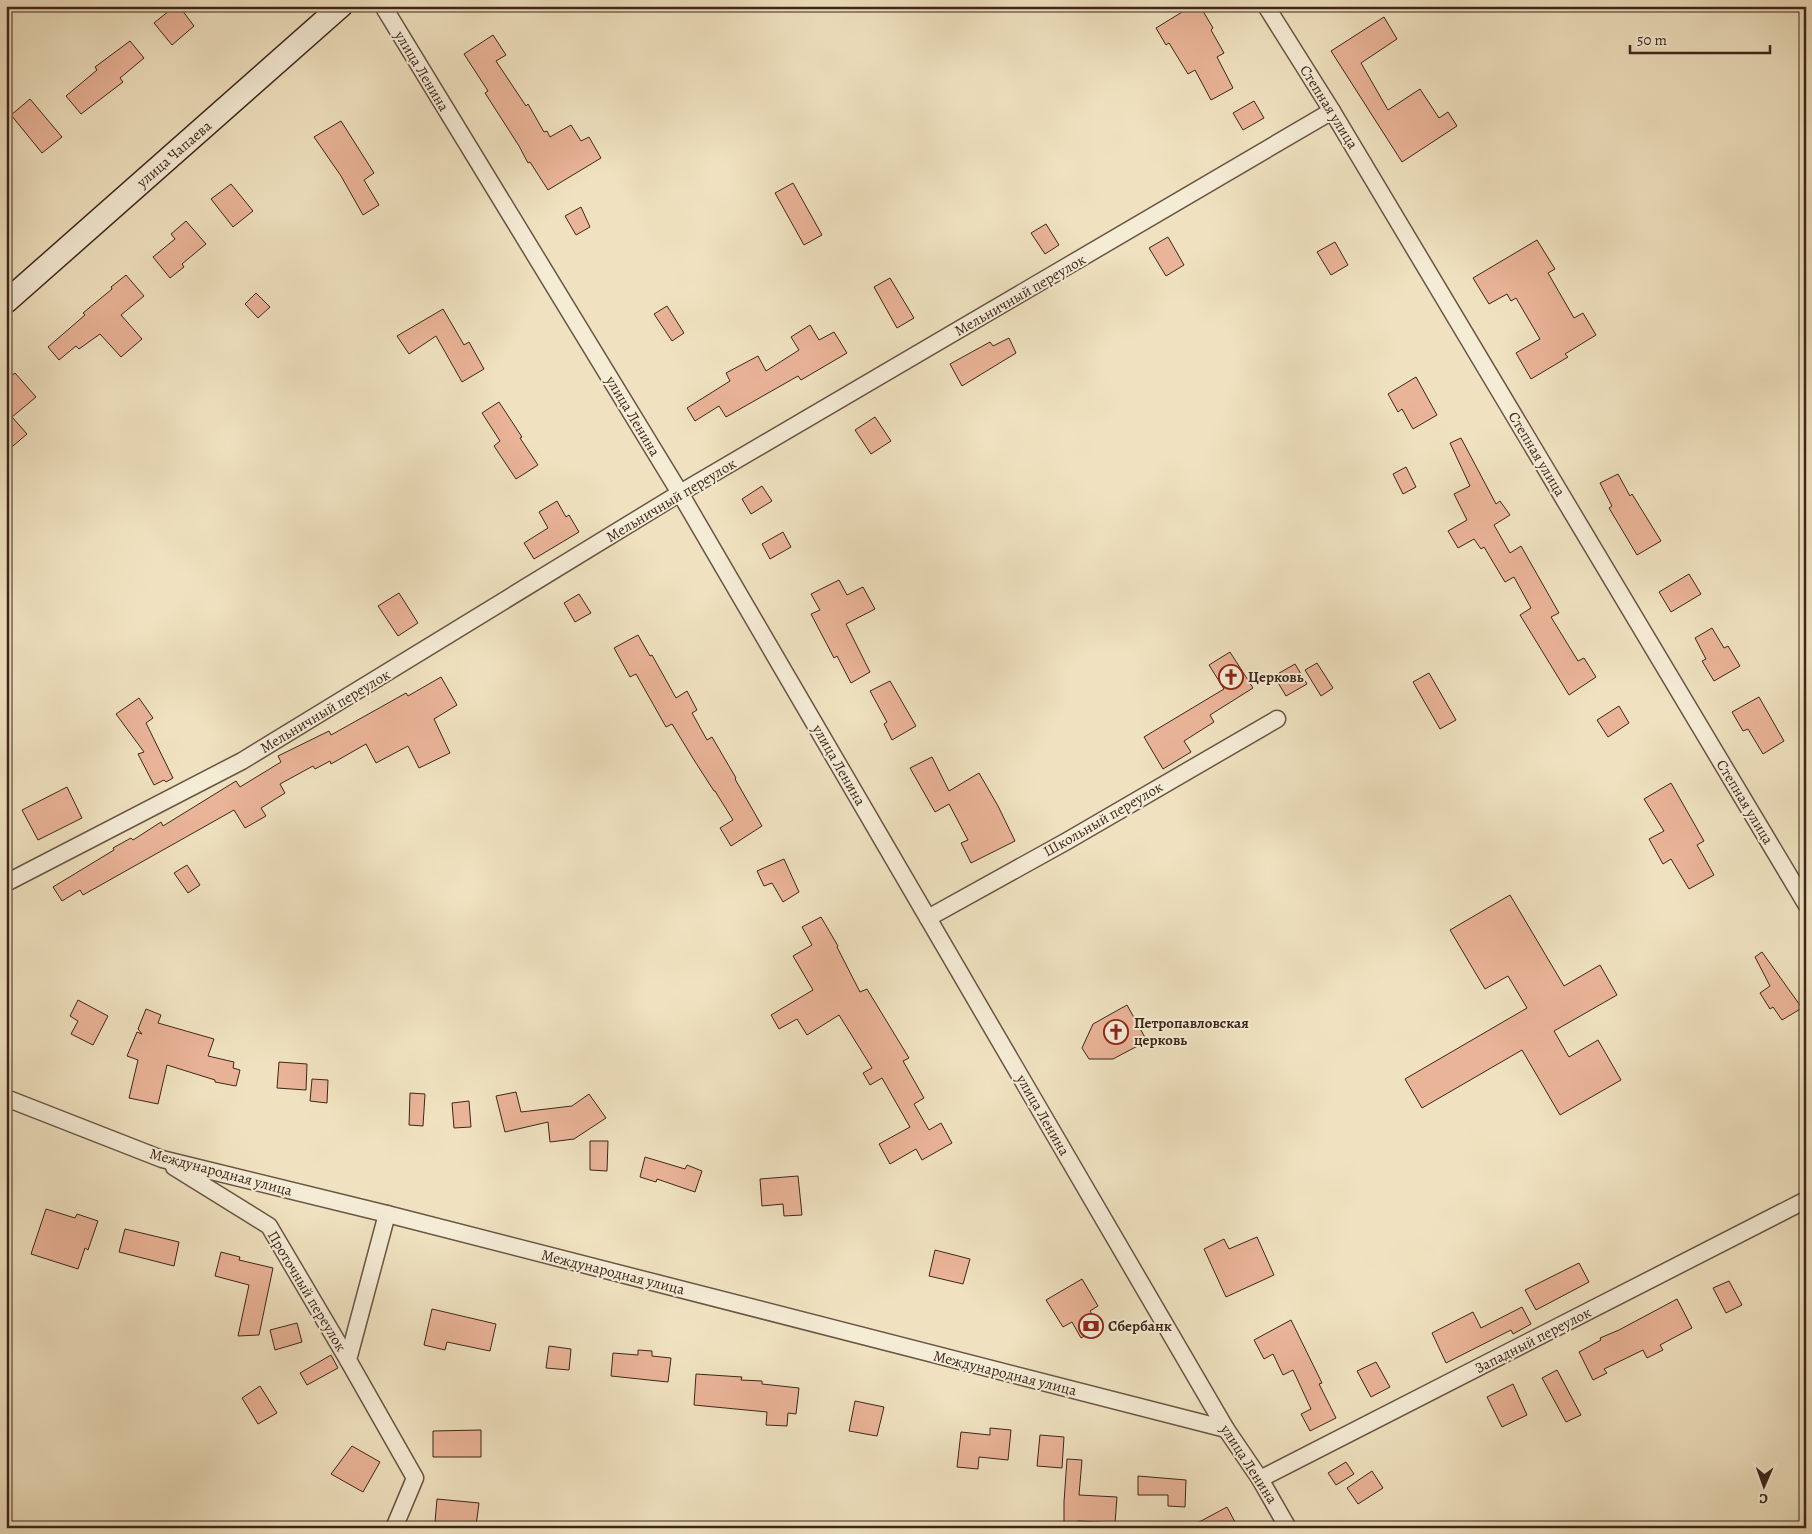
<svg xmlns="http://www.w3.org/2000/svg" width="1812" height="1534" font-family="Alegreya,serif">
<rect width="100%" height="100%" fill="#f0e2c0"/>
<filter id="stains"><feTurbulence type="fractalNoise" baseFrequency=".004" numOctaves="4"/><feColorMatrix values="0 0 0 0 .2 0 0 0 0 .09 0 0 0 0 .02 0 0 0 .5 -.17"/></filter>
<radialGradient id="worn" r=".72"><stop offset=".6" stop-color="#630" stop-opacity="0"/><stop offset="1" stop-color="#630" stop-opacity=".3"/></radialGradient>
<!-- building -->
<g fill="#eab498" stroke="#3d261a">
<polygon points="175,6 179,6 194,26 172,45 154,23"/>
<polygon points="1192,6 1200,6 1213,28 1211,30 1224,53 1217,57 1233,88 1211,100 1195,70 1188,74 1169,43 1166,45 1156,28"/>
<polygon points="1384,17 1397,39 1361,63 1388,110 1420,89 1439,118 1448,112 1457,126 1402,162 1331,51"/>
<polygon points="493,35 506,55 496,61 526,106 528,104 544,132 547,131 550,137 571,125 581,141 589,137 601,158 548,190 530,162 528,163 519,146 485,93 488,91 464,54"/>
<polygon points="130,41 144,58 120,78 123,82 81,114 66,96 97,70 95,67"/>
<polygon points="30,99 62,137 42,153 11,115"/>
<polygon points="1254,101 1264,118 1243,130 1233,113"/>
<polygon points="341,121 374,173 364,180 379,205 363,215 341,176 314,137"/>
<polygon points="793,183 822,235 804,245 775,193"/>
<polygon points="231,184 253,211 233,227 211,199"/>
<polygon points="581,207 590,227 576,235 565,216"/>
<polygon points="186,221 206,244 182,264 184,267 170,278 153,257 175,239 171,234"/>
<polygon points="1046,224 1059,245 1045,254 1031,233"/>
<polygon points="1168,237 1184,265 1166,276 1149,248"/>
<polygon points="1537,240 1555,269 1548,273 1574,318 1583,313 1596,335 1565,354 1568,357 1531,379 1516,353 1540,339 1516,298 1511,301 1507,294 1489,304 1473,278"/>
<polygon points="1335,242 1348,265 1331,275 1317,252"/>
<polygon points="126,275 144,296 121,315 142,339 121,357 100,334 79,349 76,346 59,360 48,347 85,315 83,313 112,289 111,287"/>
<polygon points="890,278 914,318 897,328 874,287"/>
<polygon points="256,293 270,307 258,318 245,304"/>
<polygon points="667,306 684,333 672,341 654,314"/>
<polygon points="443,309 464,345 469,342 484,369 462,382 436,336 409,354 397,336"/>
<polygon points="810,325 819,340 834,332 847,353 801,380 798,376 726,417 719,406 695,421 687,408 730,381 726,373 758,356 766,371 799,350 791,337"/>
<polygon points="1009,338 1016,353 962,386 950,364 990,342 993,346"/>
<polygon points="15,373 36,397 12,417 27,434 6,452 6,380"/>
<polygon points="1416,377 1437,415 1413,429 1402,409 1398,412 1388,394"/>
<polygon points="499,402 522,437 520,438 538,465 516,479 494,446 500,441 482,413"/>
<polygon points="875,417 891,441 871,454 855,430"/>
<polygon points="1461,438 1496,504 1500,501 1510,515 1494,525 1510,553 1521,546 1559,613 1551,617 1578,661 1584,658 1596,677 1569,695 1520,615 1531,608 1514,577 1505,582 1484,547 1481,549 1474,539 1458,548 1448,531 1467,520 1454,494 1470,486 1450,443"/>
<polygon points="1406,467 1416,487 1403,494 1393,474"/>
<polygon points="1618,474 1630,496 1632,494 1661,541 1637,555 1609,508 1612,506 1600,483"/>
<polygon points="762,486 772,501 751,514 742,499"/>
<polygon points="557,501 566,517 569,515 579,532 534,559 524,543 548,528 539,512"/>
<polygon points="783,532 791,547 770,559 762,544"/>
<polygon points="1689,574 1701,594 1671,612 1659,592"/>
<polygon points="839,580 847,595 863,587 875,609 846,624 870,672 851,683 837,656 834,658 811,614 820,610 811,594"/>
<polygon points="399,593 418,623 398,636 378,606"/>
<polygon points="579,594 591,613 575,622 564,603"/>
<polygon points="1712,628 1724,648 1728,646 1740,666 1714,681 1702,661 1706,659 1695,638"/>
<polygon points="638,635 650,656 652,655 676,698 687,691 697,710 692,713 707,740 712,737 736,778 735,779 762,826 731,846 720,828 733,820 715,791 714,791 694,760 672,724 666,727 636,674 630,677 614,648"/>
<polygon points="1230,652 1253,688 1210,715 1214,722 1184,741 1191,752 1163,769 1144,737 1224,689 1209,665"/>
<polygon points="1317,663 1333,688 1321,696 1305,670"/>
<polygon points="1295,664 1307,684 1286,696 1274,676"/>
<polygon points="1429,673 1456,720 1440,729 1413,682"/>
<polygon points="441,677 457,705 434,719 450,753 419,768 408,746 376,763 366,744 331,764 330,761 315,769 313,766 280,784 285,793 261,808 266,816 245,828 234,810 83,895 80,890 62,901 53,887 114,850 113,848 131,838 133,840 161,822 163,826 236,781 240,787 281,762 278,756 329,731 331,735 406,693 408,696"/>
<polygon points="890,681 916,726 892,740 884,724 887,722 870,691"/>
<polygon points="1759,697 1784,741 1763,754 1748,729 1743,731 1732,712"/>
<polygon points="139,698 153,718 146,723 173,778 166,782 164,780 154,785 138,754 144,752 116,714"/>
<polygon points="1619,706 1629,723 1608,737 1597,720"/>
<polygon points="932,757 949,791 979,773 998,806 1015,841 971,863 961,843 968,840 949,804 935,812 910,768"/>
<polygon points="1671,783 1704,841 1697,845 1714,875 1689,889 1671,859 1663,864 1649,839 1664,831 1644,799"/>
<polygon points="67,787 82,818 38,840 22,810"/>
<polygon points="784,859 799,892 783,902 772,883 764,886 757,871"/>
<polygon points="187,865 200,885 188,893 174,873"/>
<polygon points="1510,895 1564,986 1600,965 1617,995 1554,1031 1569,1057 1598,1040 1621,1080 1560,1115 1522,1050 1422,1108 1405,1079 1527,1008 1508,976 1485,989 1450,930"/>
<polygon points="821,917 838,946 837,947 860,992 867,989 909,1058 903,1061 924,1098 914,1104 929,1130 941,1123 952,1143 922,1160 916,1149 890,1164 879,1144 910,1127 882,1078 870,1085 863,1073 872,1068 839,1015 807,1035 797,1019 779,1029 771,1015 813,990 793,956 812,945 802,927"/>
<polygon points="1762,952 1802,1008 1782,1020 1773,1007 1770,1009 1760,993 1770,986 1755,957"/>
<polygon points="78,1000 108,1016 93,1045 71,1034 78,1021 70,1016"/>
<polygon points="1127,1005 1147,1041 1113,1059 1089,1059 1082,1048 1093,1024"/>
<polygon points="146,1009 161,1015 158,1023 214,1039 208,1056 234,1062 233,1068 240,1070 236,1086 215,1082 215,1080 167,1065 158,1104 129,1098 138,1060 127,1056 137,1032 142,1034 138,1029"/>
<polygon points="279,1062 307,1064 306,1090 277,1088"/>
<polygon points="312,1079 328,1080 327,1103 310,1101"/>
<polygon points="516,1092 521,1112 572,1106 589,1094 606,1118 574,1139 550,1142 548,1122 505,1132 496,1096"/>
<polygon points="410,1093 425,1094 423,1126 409,1125"/>
<polygon points="469,1101 471,1127 454,1128 452,1103"/>
<polygon points="590,1141 608,1141 607,1171 590,1170"/>
<polygon points="645,1157 685,1169 687,1165 702,1171 695,1192 657,1179 656,1182 640,1177"/>
<polygon points="798,1176 802,1215 784,1216 783,1204 762,1206 760,1179"/>
<polygon points="46,1209 75,1218 77,1214 98,1221 88,1250 85,1248 78,1269 31,1254"/>
<polygon points="125,1229 179,1242 174,1266 119,1252"/>
<polygon points="1257,1237 1274,1275 1226,1297 1204,1249 1224,1239 1229,1249"/>
<polygon points="935,1250 970,1259 963,1284 929,1276"/>
<polygon points="221,1252 240,1257 239,1260 273,1268 259,1335 238,1336 249,1285 215,1276"/>
<polygon points="1579,1263 1589,1282 1536,1310 1525,1290"/>
<polygon points="1082,1279 1098,1306 1090,1311 1100,1327 1081,1338 1072,1322 1063,1327 1046,1300"/>
<polygon points="1729,1281 1742,1305 1726,1313 1713,1288"/>
<polygon points="1677,1299 1692,1328 1660,1345 1663,1350 1647,1358 1643,1350 1604,1369 1607,1373 1593,1380 1579,1352 1601,1340 1600,1338 1619,1330"/>
<polygon points="1522,1307 1531,1324 1513,1334 1511,1330 1446,1363 1432,1333 1473,1312 1481,1328"/>
<polygon points="432,1309 496,1324 490,1351 447,1342 445,1350 424,1345"/>
<polygon points="1291,1320 1322,1383 1319,1384 1336,1418 1310,1431 1301,1414 1311,1409 1293,1370 1283,1375 1273,1354 1264,1359 1254,1340"/>
<polygon points="297,1323 302,1342 275,1350 270,1330"/>
<polygon points="549,1346 571,1349 569,1370 546,1368"/>
<polygon points="638,1350 652,1351 652,1356 671,1358 668,1382 611,1376 613,1353 638,1355"/>
<polygon points="331,1355 338,1368 307,1385 300,1373"/>
<polygon points="1376,1362 1390,1387 1371,1397 1357,1371"/>
<polygon points="1557,1370 1581,1415 1566,1422 1542,1378"/>
<polygon points="696,1374 742,1377 741,1380 762,1381 762,1384 799,1388 796,1414 788,1413 787,1426 766,1425 767,1412 694,1405"/>
<polygon points="1513,1384 1527,1415 1502,1427 1487,1397"/>
<polygon points="260,1386 277,1413 258,1424 242,1398"/>
<polygon points="855,1401 884,1407 877,1436 849,1431"/>
<polygon points="990,1428 1011,1430 1008,1460 979,1457 978,1469 957,1467 961,1432 990,1435"/>
<polygon points="481,1430 481,1457 433,1457 433,1431"/>
<polygon points="1040,1435 1064,1437 1062,1468 1037,1466"/>
<polygon points="352,1446 380,1462 363,1492 331,1474"/>
<polygon points="1067,1459 1082,1460 1079,1495 1117,1497 1115,1523 1078,1521 1078,1528 1064,1528 1064,1502"/>
<polygon points="1346,1462 1354,1474 1336,1485 1328,1473"/>
<polygon points="1372,1471 1383,1488 1358,1504 1347,1488"/>
<polygon points="1138,1476 1186,1480 1185,1507 1168,1506 1168,1495 1138,1495"/>
<polygon points="437,1499 479,1503 476,1526 435,1522"/>
<polygon points="1227,1507 1235,1522 1224,1528 1188,1528"/>
</g>
<g fill="none" stroke-linecap="round" stroke-linejoin="round">
<defs>
<g id="street">
<polyline points="383,6 680,493 1226,1429 1260,1479 1288,1528"/>
<polyline points="1266,6 1332,111 1806,904"/>
<polyline points="6,883 242,761 680,493 1332,111"/>
<polyline points="928,918 1067,841 1277,719"/>
<polyline points="6,1098 162,1159 387,1214 1226,1429"/>
<polyline points="174,1167 269,1226 348,1360"/>
<polyline points="387,1214 348,1360 415,1478 394,1528"/>
<polyline points="1260,1479 1806,1200"/>
</g>
<polyline id="secondary" points="6,302 341,6"/>
</defs>
<!-- street casing -->
<use href="#street" stroke="#6a5544" stroke-width="19"/>
<!-- secondary casing -->
<use href="#secondary" stroke="#3d261a" stroke-width="25"/>
<!-- street -->
<use href="#street" stroke="#f5ecd6" stroke-width="16"/>
<!-- secondary -->
<use href="#secondary" stroke="#f5ecd6" stroke-width="22"/>
</g>
<!-- icons -->
<defs>
<symbol id="church-ring" viewBox="-11 -11 22 22"><circle r="9.5" fill="#f5ecd6" stroke="#8f2418" stroke-width="1.5"/><path d="M-1.2-6h2.4v3.5h3.3v2.4h-3.3V6h-2.4V-.1h-3.3v-2.4h3.3Z" fill="#8f2418"/></symbol>
<symbol id="bank-ring" viewBox="-11 -11 22 22"><circle r="9.5" fill="#f5ecd6" stroke="#8f2418" stroke-width="1.5"/><path d="M-6-4H6V4H-6ZM0-2.3a2.3 2.3 0 1 0 0 4.6a2.3 2.3 0 1 0 0-4.6Z" fill="#8f2418"/></symbol>
</defs>
<g fill-rule="evenodd">
<use href="#church-ring" x="1217" y="663" width="28" height="28"/>
<use href="#church-ring" x="1102" y="1018" width="28" height="28"/>
<use href="#bank-ring" x="1077" y="1312" width="28" height="28"/>
</g>
<g text-anchor="middle" dominant-baseline="central" stroke-width="4" stroke-linejoin="round" paint-order="stroke">
<!-- street labels -->
<g font-size="15" fill="#3d261a" stroke="#f5ecd6">
<text transform="translate(422 71) rotate(59)">улица Ленина</text>
<text transform="translate(1329 107) rotate(58)">Степная улица</text>
<text transform="translate(174 154) rotate(-41)">улица Чапаева</text>
<text transform="translate(1020 295) rotate(-30)">Мельничный переулок</text>
<text transform="translate(633 416) rotate(59)">улица Ленина</text>
<text transform="translate(1537 454) rotate(59)">Степная улица</text>
<text transform="translate(671 500) rotate(-31)">Мельничный переулок</text>
<text transform="translate(325 711) rotate(-31)">Мельничный переулок</text>
<text transform="translate(839 765) rotate(60)">улица Ленина</text>
<text transform="translate(1745 802) rotate(59)">Степная улица</text>
<text transform="translate(1103 819) rotate(-30)">Школьный переулок</text>
<text transform="translate(1043 1115) rotate(60)">улица Ленина</text>
<text transform="translate(221 1172) rotate(15)">Международная улица</text>
<text transform="translate(613 1272) rotate(14)">Международная улица</text>
<text transform="translate(307 1291) rotate(59)">Проточный переулок</text>
<text transform="translate(1533 1340) rotate(-27)">Западный переулок</text>
<text transform="translate(1005 1373) rotate(14)">Международная улица</text>
<text transform="translate(1249 1464) rotate(57)">улица Ленина</text>
</g>
<!-- poi labels -->
<g font-size="15" font-weight="bold" fill="#3d261a" stroke="#f5ecd6" text-anchor="start">
<text x="1248" y="677">Церковь</text>
<text x="1134" y="1023">Петропавловская<tspan x="1134" dy="17">церковь</tspan></text>
<text x="1108" y="1326">Сбербанк</text>
</g>
</g>
<!-- margin -->
<rect width="1812" height="1534" fill="none" stroke="#f0e2c0" stroke-width="25"/>
<rect x="8" y="8" width="1797" height="1519" fill="none" stroke="#3d261a" stroke-width="2.5"/>
<rect x="12" y="12" width="1787" height="1509" fill="none" stroke="#3d261a"/>
<!-- north arrow -->
<g transform="translate(1764 1486) rotate(182)" stroke="#f5ecd6" stroke-width="4" paint-order="stroke">
<path d="M0-4L9 19L0 12L-9 19Z" fill="#3d261a"/>
<text y="-8" font-size="14" font-weight="bold" text-anchor="middle" fill="#3d261a">С</text>
</g>
<!-- scale -->
<path d="M1630 45v8h140v-8" fill="none" stroke="#3d261a" stroke-width="2.5"/>
<text x="1637" y="45" font-size="15" fill="#3d261a" stroke="#f5ecd6" stroke-width="4" paint-order="stroke">50 m</text>
<rect width="100%" height="100%" filter="url(#stains)"/>
<rect width="100%" height="100%" fill="url(#worn)"/>
</svg>
